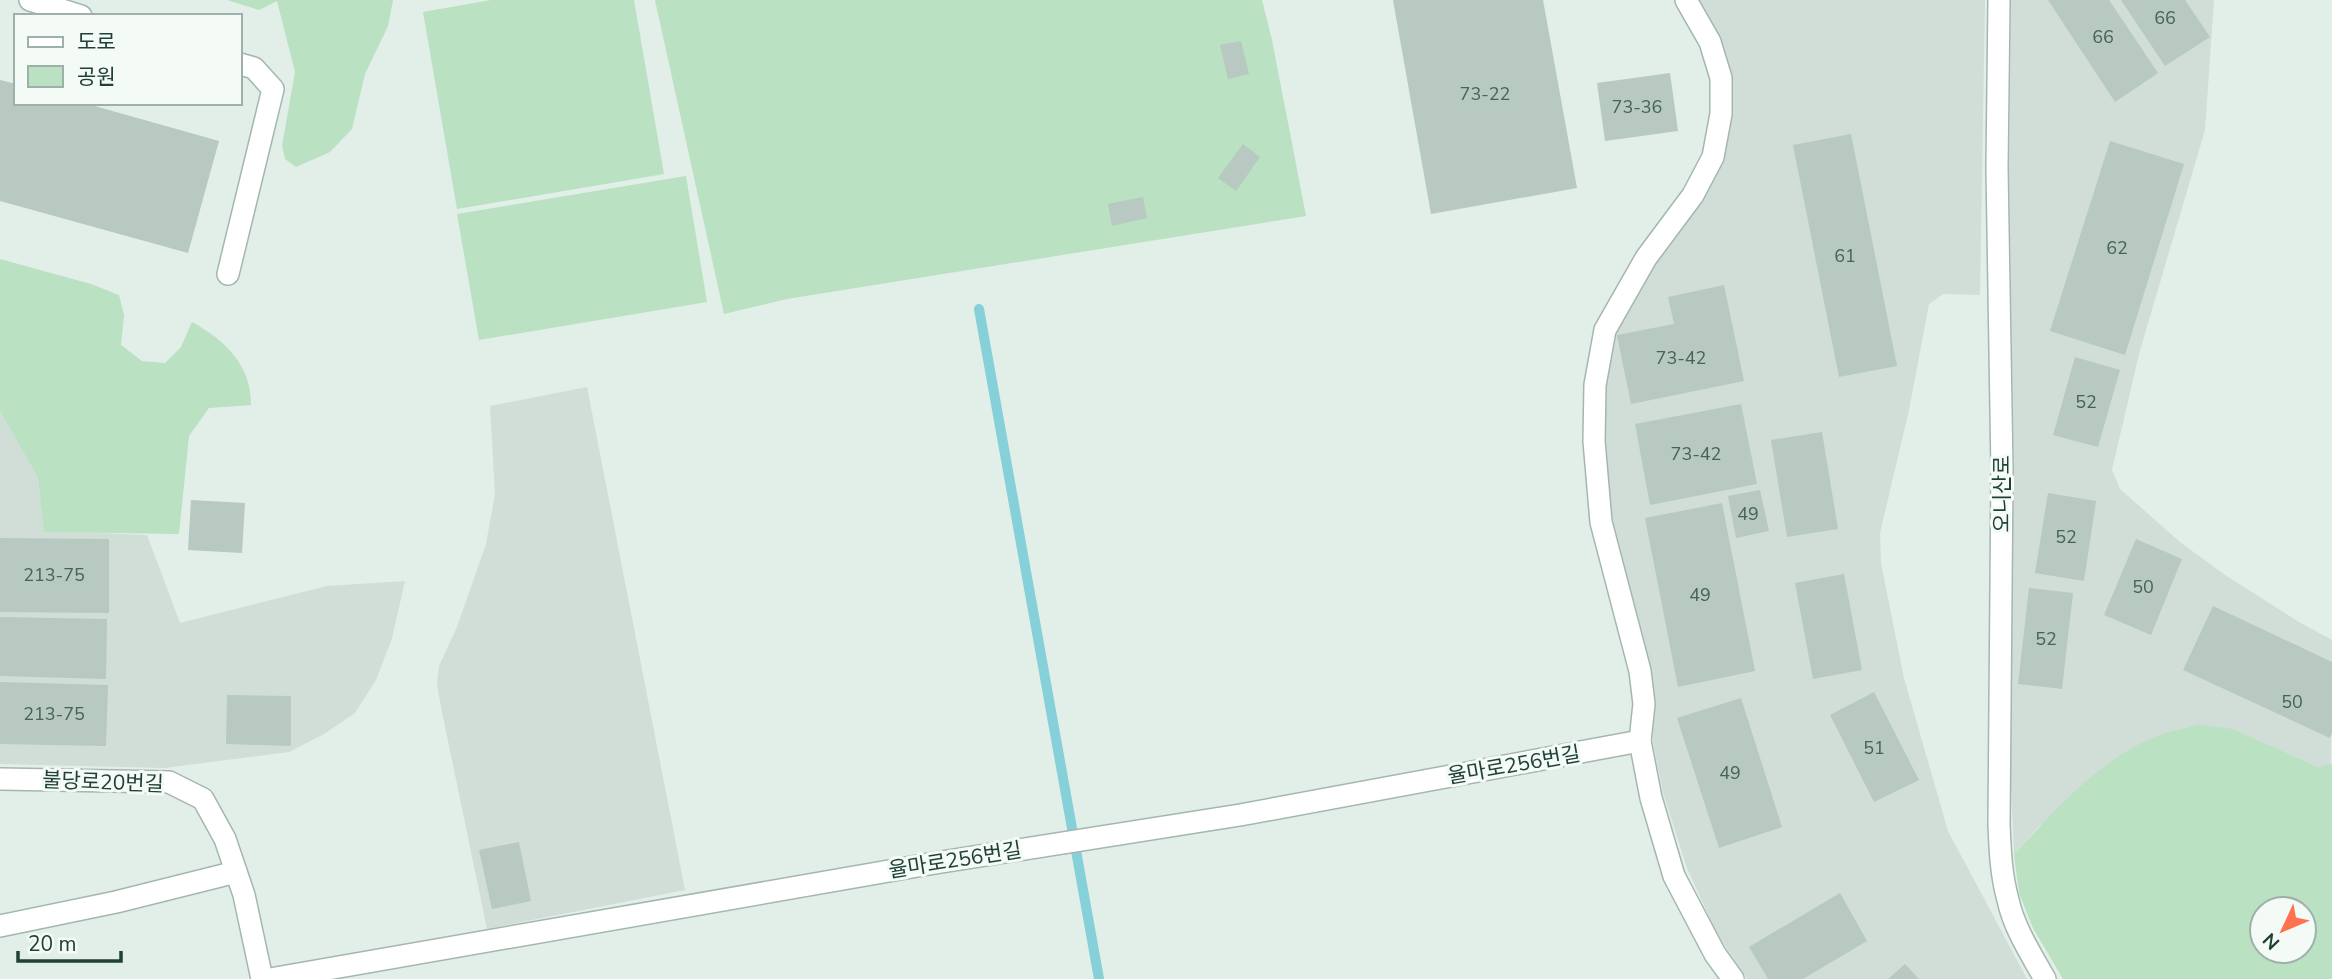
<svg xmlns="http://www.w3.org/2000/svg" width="2332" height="979" font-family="'Nunito Sans','Noto Sans KR',sans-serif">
<rect width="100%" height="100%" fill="#e2eee8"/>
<!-- built -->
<g fill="#d0ded7">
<polygon points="1696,0 1985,0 1980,295 1943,294 1929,304 1909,410 1880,533 1881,563 1904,678 1948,831 2027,979 1747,979 1717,934 1687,868 1663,793 1653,742 1653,687 1615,546 1608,491 1602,428 1604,388 1613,328 1724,145"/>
<polygon points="2011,0 2214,0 2205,130 2139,354 2112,470 2120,489 2180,542 2225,575 2299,622 2332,640 2331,765 2318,767 2233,729 2039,826 2014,855 2009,740 2014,472 2009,177"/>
<polygon points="587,387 685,890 487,929 441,707 437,684 439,666 457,627 486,544 495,494 490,406"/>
<polygon points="0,411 38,478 44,531 147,535 180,623 327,586 405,581 392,638 376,680 355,713 324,734 289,752 164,768 0,764"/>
</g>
<!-- green -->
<g fill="#b9e1c2" fill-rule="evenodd">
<polygon points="227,0 393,0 388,26 365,74 352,129 330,152 296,167 285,159 282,146 295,72 277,1 259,10"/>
<polygon points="491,0 634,0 664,174 457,209 423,12"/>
<polygon points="655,0 1262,0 1272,40 1306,216 787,299 724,314"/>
<polygon points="686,176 707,302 479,340 457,214"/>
<path d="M0,259L91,284L119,295L124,315L121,345L142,361L165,363L181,347L192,322C226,341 251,365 251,405L209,408L189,436L179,534L44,532L38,478L0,411Z"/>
<path d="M2200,725L2233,729L2318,767L2332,764V979H2063L2033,928L2019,893L2014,855C2053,811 2106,753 2163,734C2175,730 2188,728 2200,725ZM2262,909H2304V951H2262Z"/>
</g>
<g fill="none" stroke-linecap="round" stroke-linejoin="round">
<!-- stream -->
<polyline stroke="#85d0d9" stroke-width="10" points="979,309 1099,979"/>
</g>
<!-- building -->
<g fill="#b7c9c1">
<polygon points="1393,0 1543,0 1577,188 1431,214"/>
<polygon points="2048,0 2109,0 2158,73 2115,102"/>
<polygon points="2121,0 2185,0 2210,37 2165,66"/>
<polygon points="1241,41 1249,74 1228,79 1220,45"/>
<polygon points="1670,73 1678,131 1605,141 1597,83"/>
<polygon points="0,80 16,84 16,103 84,103 219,141 188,253 0,201"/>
<polygon points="1851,134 1897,366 1839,377 1793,145"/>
<polygon points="2110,141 2184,164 2125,355 2050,331"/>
<polygon points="1243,144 1260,157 1236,191 1218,178"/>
<polygon points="1143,197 1147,218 1112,226 1108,204"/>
<polygon points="1724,285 1744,381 1631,404 1617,335 1674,324 1668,297"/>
<polygon points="2075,357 2120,370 2098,447 2053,435"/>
<polygon points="1741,404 1757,484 1650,505 1635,424"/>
<polygon points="1822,432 1838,529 1787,537 1771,440"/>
<polygon points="1760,490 1769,531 1736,538 1728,496"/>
<polygon points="2048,493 2096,501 2084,581 2035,573"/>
<polygon points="191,500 245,503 242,553 188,550"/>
<polygon points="1722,503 1755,671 1678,687 1645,518"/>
<polygon points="0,538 109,539 109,613 0,612"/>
<polygon points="2136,539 2182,559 2151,635 2104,615"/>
<polygon points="1844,574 1862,670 1813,679 1795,583"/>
<polygon points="2029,588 2073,593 2062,689 2018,684"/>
<polygon points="2213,606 2332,662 2332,733 2330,738 2183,670"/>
<polygon points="0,617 107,619 106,679 0,676"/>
<polygon points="0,682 108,685 106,746 0,744"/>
<polygon points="1874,692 1919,780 1874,802 1830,715"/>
<polygon points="227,695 291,696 291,746 226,744"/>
<polygon points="1741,698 1782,827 1719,848 1677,718"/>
<polygon points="519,842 531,901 492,909 479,850"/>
<polygon points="1840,893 1867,941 1803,979 1768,979 1749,947"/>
<polygon points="1905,964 1919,979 1888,979"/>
</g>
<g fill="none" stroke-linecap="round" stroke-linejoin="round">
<defs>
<g id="minor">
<polyline points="30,0 81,16"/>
<polyline points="1686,0 1710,42 1721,78 1721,114 1713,157 1693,195 1646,258 1605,330 1595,385 1594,441 1601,522 1640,671 1644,704 1640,741 1651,798 1674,876 1715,954 1733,979"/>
<path d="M1999,0L1997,168L2002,471L1999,824C2000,850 2001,875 2008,900C2014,928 2031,954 2045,979"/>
<polyline points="228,274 273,89 254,68 240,64"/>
<polyline points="0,779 169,782 203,799 225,839 244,895 262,979"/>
<polyline points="0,926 116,902 236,872"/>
<polyline points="270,979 929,864 1240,815 1640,741"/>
</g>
</defs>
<!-- minor casing -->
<use href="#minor" stroke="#a4b7af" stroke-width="24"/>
<!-- minor -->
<use href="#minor" stroke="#fff" stroke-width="21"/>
</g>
<g text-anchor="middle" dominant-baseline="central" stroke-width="6" stroke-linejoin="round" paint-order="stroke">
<!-- number labels -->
<g font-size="18" fill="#46635a">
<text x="2165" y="18">66</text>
<text x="2103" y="37">66</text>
<text x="1485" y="94">73-22</text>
<text x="1637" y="107">73-36</text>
<text x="2117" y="248">62</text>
<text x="1845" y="256">61</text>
<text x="1681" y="358">73-42</text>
<text x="2086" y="402">52</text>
<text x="1696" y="454">73-42</text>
<text x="1748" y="514">49</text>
<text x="2066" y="537">52</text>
<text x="54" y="575">213-75</text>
<text x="2143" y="587">50</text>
<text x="1700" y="595">49</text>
<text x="2046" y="639">52</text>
<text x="2292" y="702">50</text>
<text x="54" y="714">213-75</text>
<text x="1874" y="748">51</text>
<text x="1730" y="773">49</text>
</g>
<!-- street labels -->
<g font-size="21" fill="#204137" stroke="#f4faf6">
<text transform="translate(2002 494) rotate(-90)">오니산로</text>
<text transform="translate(1514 765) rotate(-10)">율마로256번길</text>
<text transform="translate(103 782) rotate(2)">불당로20번길</text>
<text transform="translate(955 860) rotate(-9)">율마로256번길</text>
</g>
</g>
<!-- legend -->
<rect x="14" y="14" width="228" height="91" fill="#f4faf6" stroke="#9fb0aa" stroke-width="2"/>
<rect x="28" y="37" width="35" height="10" fill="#ffffff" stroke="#9fb0aa" stroke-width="2"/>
<text x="77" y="49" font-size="21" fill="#204137">도로</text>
<rect x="28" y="66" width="35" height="21" fill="#b9e1c2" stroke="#9fb0aa" stroke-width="2"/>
<text x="77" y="84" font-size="21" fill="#204137">공원</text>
<!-- north arrow -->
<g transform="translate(2283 930) rotate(226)"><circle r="33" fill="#f4faf6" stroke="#9fb0aa" stroke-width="2"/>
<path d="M0-5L12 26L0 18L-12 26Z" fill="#ff724f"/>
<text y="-10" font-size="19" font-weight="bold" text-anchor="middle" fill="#204137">N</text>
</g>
<!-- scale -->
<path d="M18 951v10h103v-10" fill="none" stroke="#204137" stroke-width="3.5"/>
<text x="28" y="951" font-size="21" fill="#204137" stroke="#f4faf6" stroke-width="5" paint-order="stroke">20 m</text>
</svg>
